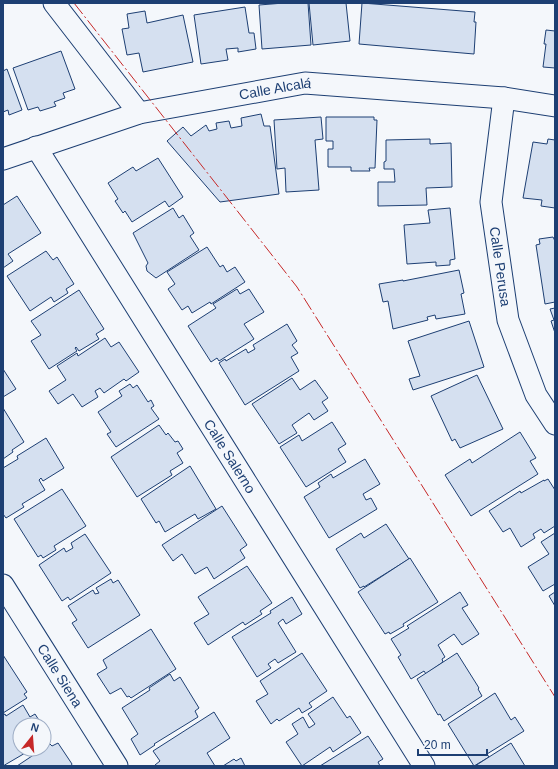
<svg xmlns="http://www.w3.org/2000/svg" width="558" height="769" font-family="Helvetica,sans-serif">
<rect width="100%" height="100%" fill="#f4f7fb"/>
<!-- building -->
<g fill="#d5e0f0" stroke="#1d3f73">
<polygon points="284,3 308,3 311,45 262,49 259,5"/>
<polygon points="309,3 346,3 350,41 313,45"/>
<polygon points="362,3 475,12 474,22 476,22 474,54 359,44"/>
<polygon points="245,7 249,33 254,33 256,49 238,52 238,48 226,49 228,60 201,64 194,15"/>
<polygon points="145,11 147,23 183,15 193,62 143,72 139,53 127,55 122,29 129,28 127,14"/>
<polygon points="546,30 555,31 555,68 543,67 546,44 544,44"/>
<polygon points="61,51 75,89 63,93 65,98 54,102 56,106 40,111 38,107 28,110 13,68"/>
<polygon points="7,69 22,110 9,115 8,110 3,112 3,71"/>
<polygon points="261,114 264,126 270,126 279,194 220,202 167,141 183,127 191,136 206,125 209,131 217,129 216,123 229,121 231,128 242,126 241,118"/>
<polygon points="321,117 323,139 315,140 319,190 286,192 285,168 277,169 274,120"/>
<polygon points="326,117 374,117 374,120 377,120 375,168 369,168 370,171 351,171 351,167 328,167 328,149 333,149 333,141 326,141"/>
<polygon points="430,139 430,144 451,143 452,187 426,188 427,205 378,206 378,182 395,182 394,169 384,169 384,162 386,161 386,140"/>
<polygon points="548,139 555,140 555,208 541,206 542,200 523,198 533,142 547,144"/>
<polygon points="158,158 183,197 169,207 165,201 132,222 125,211 123,213 115,201 118,199 108,183 133,167 136,171"/>
<polygon points="17,196 41,233 8,254 13,261 3,268 3,205"/>
<polygon points="173,208 179,218 183,215 194,233 190,236 199,250 156,278 147,271 146,266 148,263 133,233"/>
<polygon points="450,208 455,259 450,260 450,265 436,266 436,262 407,264 404,225 430,223 428,210"/>
<polygon points="553,237 555,241 555,302 545,304 536,245 540,244 539,239"/>
<polygon points="207,247 220,267 223,265 227,272 235,267 245,282 211,304 210,302 192,313 188,306 182,310 168,289 175,284 167,272"/>
<polygon points="46,251 53,260 57,257 74,284 66,289 68,293 54,302 51,297 30,311 7,276"/>
<polygon points="459,270 464,293 461,294 465,314 436,319 435,315 427,317 428,320 393,329 388,301 383,302 379,284 403,280 403,281"/>
<polygon points="237,289 240,294 249,289 264,312 244,324 254,339 219,361 217,358 211,362 188,326 216,308 213,304"/>
<polygon points="79,290 104,329 96,334 99,339 79,351 76,347 75,348 77,351 49,369 31,341 41,335 31,321"/>
<polygon points="555,308 555,333 551,321 554,320 550,309"/>
<polygon points="469,321 484,367 413,390 409,379 420,376 408,341"/>
<polygon points="287,324 297,341 292,345 298,353 291,357 299,371 245,405 219,363 225,359 226,361 246,349 248,353 255,349 253,345"/>
<polygon points="105,338 111,347 119,342 139,372 126,381 124,379 104,393 100,388 95,391 98,397 82,407 73,394 58,404 49,391 66,380 57,366 77,353 78,356"/>
<polygon points="3,369 16,389 3,397"/>
<polygon points="477,375 503,429 460,448 455,439 452,441 431,396"/>
<polygon points="292,378 300,390 315,380 328,398 322,402 328,411 314,420 309,413 292,425 297,433 279,444 252,404"/>
<polygon points="130,384 133,388 137,385 148,402 151,400 154,406 151,408 159,419 116,447 107,434 111,432 98,412 122,396 119,391"/>
<polygon points="3,408 24,442 12,450 13,452 3,459"/>
<polygon points="332,422 346,444 338,449 346,462 306,487 280,447 299,435 302,441"/>
<polygon points="159,425 166,435 168,433 175,442 178,441 183,449 177,453 183,463 170,471 172,475 137,497 111,457"/>
<polygon points="520,432 536,458 530,461 538,474 471,516 445,475 470,459 472,463"/>
<polygon points="46,438 64,468 43,481 41,478 39,480 45,490 22,504 24,507 6,518 3,514 3,468 18,459 17,456"/>
<polygon points="365,459 380,484 363,494 366,500 371,498 377,509 329,538 304,497 320,487 318,483 331,474 333,478"/>
<polygon points="190,466 216,509 198,519 195,514 165,532 159,521 156,523 141,499"/>
<polygon points="548,479 555,490 555,526 544,533 541,529 533,534 535,538 521,547 510,528 503,532 489,511 520,491 521,493 544,480 544,481"/>
<polygon points="62,489 86,526 54,546 56,550 43,558 41,555 38,557 14,519"/>
<polygon points="222,506 247,545 240,550 245,558 214,579 207,567 195,574 182,554 173,561 162,545"/>
<polygon points="386,524 409,559 364,587 364,586 360,588 336,549 361,533 364,538"/>
<polygon points="555,533 555,584 543,591 528,567 549,554 541,542"/>
<polygon points="85,534 111,573 70,600 68,597 62,601 39,565 64,548 66,552 73,548 71,543"/>
<polygon points="410,558 438,602 403,624 404,626 390,634 389,632 385,634 358,592"/>
<polygon points="247,566 272,603 260,611 262,614 245,625 243,622 208,645 194,623 209,614 198,597"/>
<polygon points="111,579 113,583 118,580 140,615 88,648 72,623 77,620 68,606 93,590 95,594 99,593 96,588"/>
<polygon points="460,592 468,605 462,608 479,634 462,645 454,634 438,645 445,657 442,659 443,662 426,674 424,671 411,679 398,657 401,655 391,639 409,628 407,626"/>
<polygon points="555,592 555,606 549,596"/>
<polygon points="292,597 302,614 286,624 283,619 278,623 296,652 278,663 275,659 268,664 271,668 257,677 232,637 271,613 270,611"/>
<polygon points="151,629 176,669 131,698 129,696 127,697 121,688 110,694 97,674 107,668 103,660"/>
<polygon points="302,653 327,691 309,703 312,707 302,713 299,708 279,721 277,719 271,724 256,701 268,694 260,681"/>
<polygon points="457,653 479,688 478,689 482,696 444,721 440,714 438,715 417,679"/>
<polygon points="3,655 27,692 24,694 27,698 3,713"/>
<polygon points="170,674 174,681 180,677 199,708 195,711 198,717 154,744 155,745 140,755 131,739 138,734 122,708 150,690 149,688"/>
<polygon points="495,693 511,720 515,717 524,731 487,754 489,757 474,766 448,724"/>
<polygon points="333,697 347,718 350,716 361,733 333,752 330,747 302,766 286,742 298,734 292,724 303,717 309,728 315,724 308,714"/>
<polygon points="23,705 30,717 35,714 42,725 20,725 20,749 32,749 3,766 3,715 5,714 6,716"/>
<polygon points="214,712 230,738 207,753 215,766 156,766 155,765 160,761 153,751"/>
<polygon points="44,728 50,738 44,742"/>
<polygon points="368,736 383,759 378,762 380,766 320,766"/>
<polygon points="58,743 72,764 71,766 17,766 50,744 52,746"/>
<polygon points="511,743 525,766 475,766 489,757"/>
<polygon points="241,758 245,766 223,766 234,759 236,761"/>
</g>
<g fill="none" stroke-linecap="round" stroke-linejoin="round">
<defs>
<g id="street">
<polyline points="54,3 139,113"/>
<path id="s1" d="M504,98L491,202L508,320L536,395L555,424"/>
<path id="s2" d="M36,147L424,766"/>
<path id="s3" d="M3,159L139,113L305,83L504,98L555,106"/>
<path id="s4" d="M3,585L117,766"/>
</g>
</defs>
<!-- street casing -->
<use href="#street" stroke="#1d3f73" stroke-width="23"/>
<!-- street -->
<use href="#street" stroke="#f4f7fb" stroke-width="21"/>
<!-- power -->
<polyline stroke="#c62828" stroke-width="1" stroke-dasharray="14 3 2 3" stroke-linecap="butt" points="74,3 297,287 555,697"/>
</g>
<g text-anchor="middle" dominant-baseline="central" stroke-width="3" stroke-linejoin="round" paint-order="stroke">
<!-- street labels -->
<g font-size="14" fill="#1d3f73" stroke="#f4f7fb">
<text stroke="none"><textPath href="#s3" startOffset="282">Calle Alcalá</textPath></text>
<text stroke="none"><textPath href="#s1" startOffset="170">Calle Perusa</textPath></text>
<text stroke="none"><textPath href="#s2" startOffset="365">Calle Salerno</textPath></text>
<text stroke="none"><textPath href="#s4" startOffset="107">Calle Siena</textPath></text>
</g>
</g>
<!-- border -->
<rect width="558" height="769" fill="none" stroke="#1d3f73" stroke-width="8"/>
<!-- north arrow -->
<g transform="translate(32 737) rotate(17)"><circle r="19" fill="#f4f7fb" stroke="#9eadc5"/>
<path d="M0-3L7 15L0 10L-7 15Z" fill="#c62828"/>
<text y="-6" font-size="11" font-weight="bold" text-anchor="middle" fill="#1d3f73">N</text>
</g>
<!-- scale -->
<path d="M418 749v6h69v-6" fill="none" stroke="#1d3f73" stroke-width="2"/>
<text x="424" y="749" font-size="12" fill="#1d3f73" stroke="#f4f7fb" stroke-width="3" paint-order="stroke">20 m</text>
</svg>
